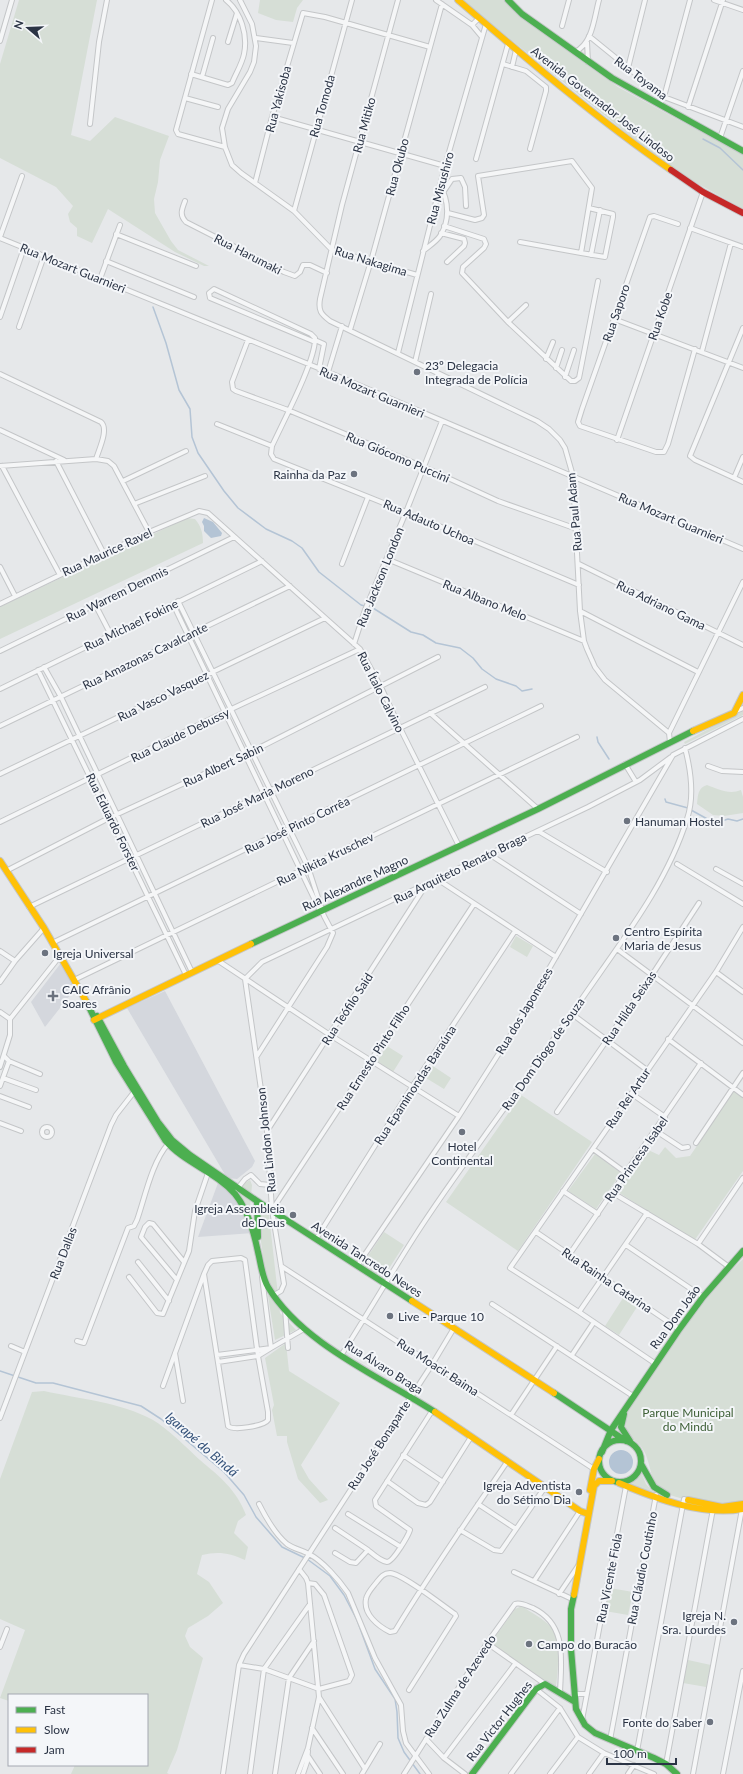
<svg xmlns="http://www.w3.org/2000/svg" width="743" height="1774" font-family="Lato,sans-serif">
<style>
.built{fill:#d4d7dd}
.green{fill:#d6ded6}
.water{fill:#b4c4d5}
.lines{fill:none;stroke-linecap:round;stroke-linejoin:round}
.stream{stroke:#b4c4d5;stroke-width:1.5}
.street-casing{stroke:#c4c6c8;stroke-width:6}
.fast-casing{stroke:#c4c6c8;stroke-width:8}
.slow-casing{stroke:#c4c6c8;stroke-width:8}
.jam-casing{stroke:#c4c6c8;stroke-width:8}
.street{stroke:#f5f6f7;stroke-width:4}
.fast{stroke:#4caf50;stroke-width:6}
.slow{stroke:#ffc107;stroke-width:6}
.jam{stroke:#c62828;stroke-width:6}
.poi-dot{fill:#6c737f;stroke:#f4f6f9;stroke-width:1.5}
.labels{text-anchor:middle;dominant-baseline:central;stroke-width:4;stroke-linejoin:round;paint-order:stroke}
.street-label{font-size:12px;fill:#2b3445;stroke:#f4f6f9}
.poi-label{font-size:12px;fill:#2b3445;stroke:#f4f6f9;text-anchor:start}
.park-label{font-size:12px;fill:#3f6138;stroke:#f4f6f9}
.water-label{font-size:13px;font-style:italic;fill:#34527a;stroke:#f4f6f9}
</style>
<rect width="100%" height="100%" fill="#e6e8ea"/>
<path class="built" d="M61,963L75,989L45,1027L31,1002Z
M165,991L255,1161L252,1167L237,1179L227,1178L127,1008Z
M218,1183L232,1194L239,1204L253,1233L198,1237Z"/>
<path class="green" d="M19,0H97L71,135L90,141L115,117L169,136L160,160L158,182L154,199L155,213L171,241L178,250L209,266H204L175,252L108,209L92,243L77,236V228L70,222L68,214L73,206L56,187L0,158V64Z
M260,0H303L297,8L293,22L276,20L258,13Z
M462,0H505L580,60L618,87L743,155V209L695,182L645,148Z
M187,518L195,519C201,526 203,533 203,543L0,639V607Z
M743,711V715L685,744L684,742Z
M707,785C718,789 729,795 741,790L743,797V813L724,816L713,815L697,804C698,794 698,788 707,785Z
M516,936L533,946L527,957L510,947Z
M387,1046L403,1056L393,1072L377,1061Z
M433,1066L451,1078L444,1089L426,1078Z
M734,1091L743,1098V1171L694,1241L618,1192L646,1149L659,1155L665,1147L676,1158L690,1156Z
M521,1095L592,1142L518,1251L446,1202Z
M595,1154L621,1173L596,1209L568,1191Z
M250,1180L252,1185L250,1206L269,1215L280,1313L296,1330L275,1340L268,1296L271,1292L265,1270L257,1213L247,1211L239,1197L243,1184Z
M384,1232L404,1245L381,1281L360,1268Z
M743,1259V1501C724,1510 673,1499 656,1489C652,1478 650,1466 646,1455C635,1431 620,1445 628,1410L704,1297Z
M623,1298L637,1307L619,1335L605,1326Z
M286,1343L289,1371L340,1403L301,1465L309,1479L328,1500L320,1503L298,1479L287,1442V1436H277L272,1410L274,1405L265,1358Z
M44,1391C80,1399 120,1402 153,1420C167,1428 187,1448 200,1460C220,1477 236,1489 246,1515L238,1521L234,1533L248,1547L245,1560C230,1553 218,1551 202,1555L197,1574L209,1582L223,1603L208,1616L188,1628L185,1636L190,1647L203,1658L177,1750L167,1773L169,1774H71L75,1765H147V1695H9V1701L0,1698L25,1630L0,1619V1479L32,1392Z
M640,1470L646,1484L654,1493L624,1484L633,1481Z
M610,1588L633,1592L628,1615L605,1611Z
M522,1606C531,1613 543,1618 551,1627C561,1639 558,1672 556,1686L553,1688L491,1644V1642L515,1609Z
M688,1660L711,1665L706,1687L683,1683Z"/>
<path class="water" d="M204,518L213,522L222,533L221,536L211,538L204,531V526L202,522Z
M609 1462a12 12 0 1 1 24 0a12 12 0 1 1-24 0Z"/>
<g class="lines">
<path class="stream" d="M703,139L720,148L743,170
M153,307L166,343L179,390L190,409L192,437L198,453L224,491L238,508L266,529L292,541L302,548L319,572L361,605L373,608L411,632L423,635L436,643L460,648L473,658L482,669L496,679L516,686L522,691L532,689
M597,737L598,742L609,759
M665,799L666,802L688,808
M691,810L711,821L719,822L728,819L737,821L743,819
M0,1371L36,1383H53L141,1406L161,1419L224,1472L244,1495L256,1517L282,1547L307,1559L330,1576L344,1595L357,1620L375,1669L395,1699L397,1712L398,1738L404,1752L420,1774"/>
<defs>
<path id="street" d="M212,0L176,130L178,134L225,147
M240,0L252,24L256,46L254,62L250,72L228,109L222,128L225,147L232,165L241,173L294,211L332,250L417,275
M398,0L342,205L320,299C318,311 321,314 330,321L537,421L549,429L560,440L565,448L573,476L580,611L584,641L587,649L595,667L605,680L669,733L670,742
M436,0L472,25L479,18
M714,0L743,10
M472,25L482,37
M562,26L569,0
M589,36L664,97L743,127
M256,38L293,43
M0,41L12,0
M228,42L237,13
M587,42L588,62
M575,52C593,43 594,18 599,0
M503,64L526,71L546,87V91L530,149
M512,67L516,50
M628,68L645,0
M191,74L228,85L232,83C236,73 242,64 244,54C248,35 241,12 226,0
M202,77L213,38
M664,97L690,0
M185,98L218,107
M688,107L723,0
M272,117L445,166
M90,124L99,42L107,0
M720,138L743,71
M476,159L508,44
M255,183L272,117L303,13L325,17L430,47
M444,191L452,179L461,178L465,187L466,206
M185,201C182,209 179,215 186,222L284,272L295,276L300,272L303,265H310L327,273
M294,211L352,0
M448,213L475,220L482,218L484,215L478,176L572,161L592,188L581,253L520,242
M678,224L654,216L650,217L582,409L578,422L580,426L656,452H664L668,444L695,349
M444,226L484,239L486,244L484,248L463,267L462,273L508,322L571,381H575L579,378L580,373L598,281
M690,228L743,247
M441,233L464,239L465,243L464,246L447,262
M116,234L196,266
M0,237L22,176
M0,238L328,372L743,549
M423,251C429,246 436,242 440,236C450,221 449,201 440,185
M581,253L605,257L613,217V214L589,208
M591,255L600,210
M106,261L194,297
M100,279L120,225
M0,317L24,248
M614,319L743,368
M508,322L526,305
M19,327L44,256
M743,328L690,456L695,460L743,482
M350,330L371,261L442,4
M248,340L232,382L233,389L236,391L288,410L424,467L498,501L577,529
M315,340L324,344L319,369
M315,342L210,298L209,293L214,289L311,334L315,338C316,360 283,422 272,446L271,454L274,459L406,512L579,585
M702,351L731,243
M398,353L445,166L486,24
M546,359L553,342
M415,362L431,294
M556,368L562,350
M328,372L342,326
M0,374L101,422C109,429 99,449 96,459
M565,377L574,350
M217,424L272,446
M0,430L64,460
M617,440L703,192
M56,461L104,554
M0,466L96,459L108,461L114,466L149,532
M2,466L60,575
M734,478L743,457
M123,481L186,451
M134,504L205,476
M387,559L584,641
M342,564L368,497
M579,564L743,645
M0,567L15,596
M178,601L308,867L324,916L333,933L327,947L257,1056
M0,604L149,532L199,511L208,513L360,649L381,687L400,728L459,846
M95,604L111,635
M173,604L321,913
M580,611L698,672
M354,644L365,610L406,512L442,421
M0,651L234,537
M44,667L61,697L192,972
M38,670L186,975
M0,689L262,561
M736,711L743,708
M430,713L538,809
M0,726L290,586
M669,733L743,582
M625,764L636,782
M708,766L722,771L743,772
M0,774L325,618
M0,822L225,712L360,649
M538,831L607,872
M489,854L581,914
M677,864L743,904
M716,869L743,884
M6,871L109,818L245,755L438,657
M437,879L556,957
M29,907L485,687
M52,943L541,706
M617,949L743,1043
M0,951L15,961
M217,960L330,1035L459,1116
M716,972L743,992
M245,979L262,962L588,807L640,780L671,757
M245,979L267,1131L272,1210L284,1284L281,1291L274,1295
M74,980L577,737
M0,982L15,961L44,928
M0,1012L10,1019
M572,1014L647,1070
M668,1039L743,1095
M4,1056L9,1061L40,1074
M0,1067L10,1035V1019L60,956
M3,1078L36,1090
M0,1086L9,1061
M632,1094L665,1117
M0,1096L29,1107
M557,1112L652,975L699,903
M0,1123L21,1131
M42 1132a5 5 0 1 1 10 0a5 5 0 1 1-10 0Z
M267,1131L426,885
M656,1131L682,1148L688,1147
M696,1143L743,1073
M593,1149L626,1173
M237,1189L245,1179L251,1175L260,1184L270,1185
M563,1191L598,1214
M613,1193L698,1244L729,1267
M272,1210L474,904
M536,1232L679,1329
M316,1239L412,1087L515,931
M698,1244L743,1178
M626,1245L703,1297
M569,1255L701,1063
M138,1262L169,1301
M281,1266L594,1469
M357,1266L459,1116L510,1036L673,755L743,719
M129,1277L157,1313L163,1314L189,1251L195,1211L208,1173
M262,1277L271,1348L304,1329
M177,1280L141,1237L145,1227L149,1223L153,1224L184,1262
M492,1304L633,1396
M285,1309L288,1348
M579,1312L647,1213
M77,1341L84,1343L128,1228L134,1226L137,1220C145,1197 152,1162 168,1144
M11,1346L25,1352
M175,1353L183,1401
M342,1354C367,1315 390,1275 415,1236C445,1189 479,1144 511,1099C542,1056 572,1013 602,970C635,923 670,874 687,819C695,796 691,771 685,748
M217,1355L271,1348L258,1356L218,1362
M572,1355L594,1322
M656,1364L579,1312L510,1268L716,972L743,927
M163,1386L204,1274L208,1265L212,1261L241,1258L245,1260L258,1356L268,1412V1420C264,1426 233,1431 228,1426L204,1274
M511,1415L557,1346
M0,1418L111,1125L116,1115L134,1092
M403,1455L443,1482
M387,1481L418,1503L426,1505L430,1502L471,1437
M259,1504C266,1518 275,1534 287,1544C294,1549 302,1550 309,1554C323,1561 339,1580 348,1593L375,1658L401,1705L403,1731L406,1743L429,1774
M478,1504L516,1529
M348,1514L401,1547
M335,1528L368,1550
M460,1530L494,1550L501,1551L545,1487
M335,1553L350,1562L356,1563L368,1550C373,1554 380,1561 387,1562C393,1562 408,1536 410,1530L376,1506L375,1500L432,1411
M514,1572L572,1599
M534,1581L580,1511
M559,1594L578,1566
M487,1643L545,1684
M0,1647L7,1629
M239,1665L264,1669L319,1689L349,1681L352,1675L324,1595L315,1584L308,1583
M536,1689L560,1708L578,1737L604,1753L654,1774
M409,1690L456,1616L455,1614C442,1605 403,1574 390,1573C383,1573 380,1578 376,1583C372,1588 367,1593 366,1599C363,1614 378,1626 390,1632L395,1631C430,1573 469,1518 507,1462
M574,1694H587
M319,1697L365,1769L362,1774
M582,1720L626,1486
M312,1728L343,1774
M426,1739L444,1758L465,1774
M610,1740L656,1495
M637,1751L684,1499
M308,1756L320,1774
M444,1758L515,1664
M666,1764L713,1509
M365,1769L380,1744
M223,1774L239,1665L244,1654L433,1363L454,1328
M250,1774L264,1669L310,1604
M275,1774L289,1678L314,1641
M298,1774L308,1748L319,1697L308,1583L306,1578L299,1569
M303,1774L307,1762L308,1751
M404,1774L487,1643L515,1604C521,1602 527,1606 533,1608C568,1625 561,1661 560,1693
M511,1774L560,1708
M550,1774L578,1737
M589,1774L604,1753
M628,1774L634,1765
M693,1774L742,1509
M723,1774L743,1671"/>
<path id="fast" d="M508,0L522,14L612,78L743,151
M251,944L538,809L693,731
M86,1001L116,1062L165,1140C184,1163 215,1171 235,1194C248,1210 254,1232 258,1252C261,1264 262,1277 268,1287C302,1344 381,1377 435,1412
M97,1016L124,1066L158,1122L172,1140L190,1155L257,1201L412,1301
M257,1201L258,1237
M554,1393L626,1441
M624,1414L621,1427L630,1441
M599 1461a21 21 0 1 1 42 0a21 21 0 1 1-42 0Z
M602,1452L611,1430L678,1331L703,1297L743,1251
M641,1464L654,1487L667,1495
M574,1595L571,1609V1649L576,1709L585,1725L595,1733L654,1758L666,1764L677,1774
M472,1774L536,1689L545,1684L575,1702"/>
<path id="slow" d="M458,0C527,59 597,119 671,170
M693,731L734,713L743,695
M0,861L44,928L86,1001
M94,1020L251,944
M412,1301L554,1393
M435,1412L580,1511L588,1514
M619,1483C657,1499 702,1516 743,1509
M590,1490L594,1469L599,1459
M688,1500L722,1507L743,1504
M574,1595L594,1486L599,1481H612"/>
<path id="jam" d="M671,170L703,192L743,213"/>
</defs>
<use href="#street" class="street-casing"/>
<use href="#fast" class="fast-casing"/>
<use href="#slow" class="slow-casing"/>
<use href="#jam" class="jam-casing"/>
<use href="#street" class="street"/>
<use href="#fast" class="fast"/>
<use href="#slow" class="slow"/>
<use href="#jam" class="jam"/>
</g>
<g class="poi-dot">
<circle cx="417" cy="372" r="4"/>
<circle cx="354" cy="474" r="4"/>
<circle cx="627" cy="821" r="4"/>
<circle cx="616" cy="938" r="4"/>
<circle cx="45" cy="953" r="4"/>
<path d="M51 990h4v4h4v4h-4v4h-4v-4h-4v-4h4z"/>
<circle cx="462" cy="1132" r="4"/>
<circle cx="293" cy="1215" r="4"/>
<circle cx="390" cy="1316" r="4"/>
<circle cx="579" cy="1492" r="4"/>
<circle cx="734" cy="1622" r="4"/>
<circle cx="529" cy="1644" r="4"/>
<circle cx="710" cy="1722" r="4"/>
</g>
<g class="labels">
<g class="street-label">
<text transform="translate(641 78) rotate(37)">Rua Toyama</text>
<text transform="translate(278 99) rotate(-75)">Rua Yakisoba</text>
<text transform="translate(603 104) rotate(38)">Avenida Governador José Lindoso</text>
<text transform="translate(322 106) rotate(-74)">Rua Tomoda</text>
<text transform="translate(364 125) rotate(-75)">Rua Mitiko</text>
<text transform="translate(397 167) rotate(-75)">Rua Okubo</text>
<text transform="translate(440 188) rotate(-75)">Rua Misushiro</text>
<text transform="translate(248 254) rotate(27)">Rua Harumaki</text>
<text transform="translate(371 261) rotate(17)">Rua Nakagima</text>
<text transform="translate(73 268) rotate(22)">Rua Mozart Guarnieri</text>
<text transform="translate(616 313) rotate(-71)">Rua Saporo</text>
<text transform="translate(660 316) rotate(-71)">Rua Kobe</text>
<text transform="translate(372 392) rotate(23)">Rua Mozart Guarnieri</text>
<text transform="translate(398 457) rotate(23)">Rua Giócomo Puccini</text>
<text transform="translate(574 512) rotate(-95)">Rua Paul Adam</text>
<text transform="translate(671 518) rotate(23)">Rua Mozart Guarnieri</text>
<text transform="translate(429 522) rotate(23)">Rua Adauto Uchoa</text>
<text transform="translate(107 552) rotate(-25)">Rua Maurice Ravel</text>
<text transform="translate(380 577) rotate(-68)">Rua Jackson London</text>
<text transform="translate(117 594) rotate(-26)">Rua Warrem Demmis</text>
<text transform="translate(485 600) rotate(22)">Rua Albano Melo</text>
<text transform="translate(661 605) rotate(26)">Rua Adriano Gama</text>
<text transform="translate(131 625) rotate(-26)">Rua Michael Fokine</text>
<text transform="translate(145 656) rotate(-26)">Rua Amazonas Cavalcante</text>
<text transform="translate(381 692) rotate(63)">Rua Ítalo Calvino</text>
<text transform="translate(163 696) rotate(-26)">Rua Vasco Vasquez</text>
<text transform="translate(180 735) rotate(-26)">Rua Claude Debussy</text>
<text transform="translate(223 765) rotate(-25)">Rua Albert Sabin</text>
<text transform="translate(257 797) rotate(-26)">Rua José Maria Moreno</text>
<text transform="translate(113 822) rotate(64)">Rua Eduardo Forster</text>
<text transform="translate(297 825) rotate(-26)">Rua José Pinto Corrêa</text>
<text transform="translate(325 859) rotate(-26)">Rua Nikita Kruschev</text>
<text transform="translate(460 868) rotate(-26)">Rua Arquiteto Renato Braga</text>
<text transform="translate(355 883) rotate(-25)">Rua Alexandre Magno</text>
<text transform="translate(629 1008) rotate(-56)">Rua Hilda Seixas</text>
<text transform="translate(347 1009) rotate(-57)">Rua Teófilo Said</text>
<text transform="translate(524 1011) rotate(-59)">Rua dos Japoneses</text>
<text transform="translate(543 1054) rotate(-55)">Rua Dom Diogo de Souza</text>
<text transform="translate(373 1057) rotate(-57)">Rua Ernesto Pinto Filho</text>
<text transform="translate(415 1085) rotate(-57)">Rua Epaminondas Baraúna</text>
<text transform="translate(628 1098) rotate(-56)">Rua Rei Artur</text>
<text transform="translate(266 1140) rotate(-96)">Rua Lindon Johnson</text>
<text transform="translate(636 1159) rotate(-55)">Rua Princesa Isabel</text>
<text transform="translate(63 1253) rotate(-69)">Rua Dallas</text>
<text transform="translate(367 1259) rotate(33)">Avenida Tancredo Neves</text>
<text transform="translate(607 1280) rotate(34)">Rua Rainha Catarina</text>
<text transform="translate(675 1317) rotate(-54)">Rua Dom João</text>
<text transform="translate(384 1367) rotate(32)">Rua Álvaro Braga</text>
<text transform="translate(438 1367) rotate(33)">Rua Moacir Baima</text>
<text transform="translate(379 1445) rotate(-57)">Rua José Bonaparte</text>
<text transform="translate(642 1568) rotate(-79)">Rua Cláudio Coutinho</text>
<text transform="translate(609 1578) rotate(-79)">Rua Vicente Fiola</text>
<text transform="translate(460 1686) rotate(-57)">Rua Zulma de Azevedo</text>
<text transform="translate(499 1721) rotate(-52)">Rua Victor Hughes</text>
</g>
<g class="poi-label">
<text x="425" y="365">23º Delegacia<tspan x="425" dy="14">Integrada de Polícia</tspan></text>
<text x="346" y="474" text-anchor="end">Rainha da Paz</text>
<text x="635" y="821">Hanuman Hostel</text>
<text x="624" y="931">Centro Espírita<tspan x="624" dy="14">Maria de Jesus</tspan></text>
<text x="53" y="953">Igreja Universal</text>
<text x="62" y="989">CAIC Afrânio<tspan x="62" dy="14">Soares</tspan></text>
<text x="462" y="1146" text-anchor="middle">Hotel<tspan x="462" dy="14">Continental</tspan></text>
<text x="285" y="1208" text-anchor="end">Igreja Assembleia<tspan x="285" dy="14">de Deus</tspan></text>
<text x="398" y="1316">Live - Parque 10</text>
<text x="571" y="1485" text-anchor="end">Igreja Adventista<tspan x="571" dy="14">do Sétimo Dia</tspan></text>
<text x="726" y="1615" text-anchor="end">Igreja N.<tspan x="726" dy="14">Sra. Lourdes</tspan></text>
<text x="537" y="1644">Campo do Buracão</text>
<text x="702" y="1722" text-anchor="end">Fonte do Saber</text>
</g>
<g class="park-label">
<text x="688" y="1412">Parque Municipal<tspan x="688" dy="14">do Mindú</tspan></text>
</g>
<g class="water-label">
<text transform="translate(202 1444) rotate(41)">Igarapé do Bindá</text>
</g>
</g>
<rect x="8" y="1694" width="140" height="72" fill="#f4f6f9" stroke="#a4a8b1"/>
<rect x="16" y="1707" width="20" height="6" fill="#4caf50" stroke="#a4a8b1"/>
<text x="44" y="1714" font-size="12" fill="#2b3445">Fast</text>
<rect x="16" y="1727" width="20" height="6" fill="#ffc107" stroke="#a4a8b1"/>
<text x="44" y="1734" font-size="12" fill="#2b3445">Slow</text>
<rect x="16" y="1747" width="20" height="6" fill="#c62828" stroke="#a4a8b1"/>
<text x="44" y="1754" font-size="12" fill="#2b3445">Jam</text>
<g transform="translate(28 28) rotate(289)" stroke="#f4f6f9" stroke-width="3" paint-order="stroke">
<path d="M0-3L7 15L0 10L-7 15Z" fill="#2b3445"/>
<text y="-6" font-size="11" font-weight="bold" text-anchor="middle" fill="#2b3445">N</text>
</g>
<path d="M607 1758v6h69v-6" fill="none" stroke="#2b3445" stroke-width="2"/>
<text x="613" y="1758" font-size="12" fill="#2b3445" stroke="#f4f6f9" stroke-width="3" paint-order="stroke">100 m</text>
</svg>
